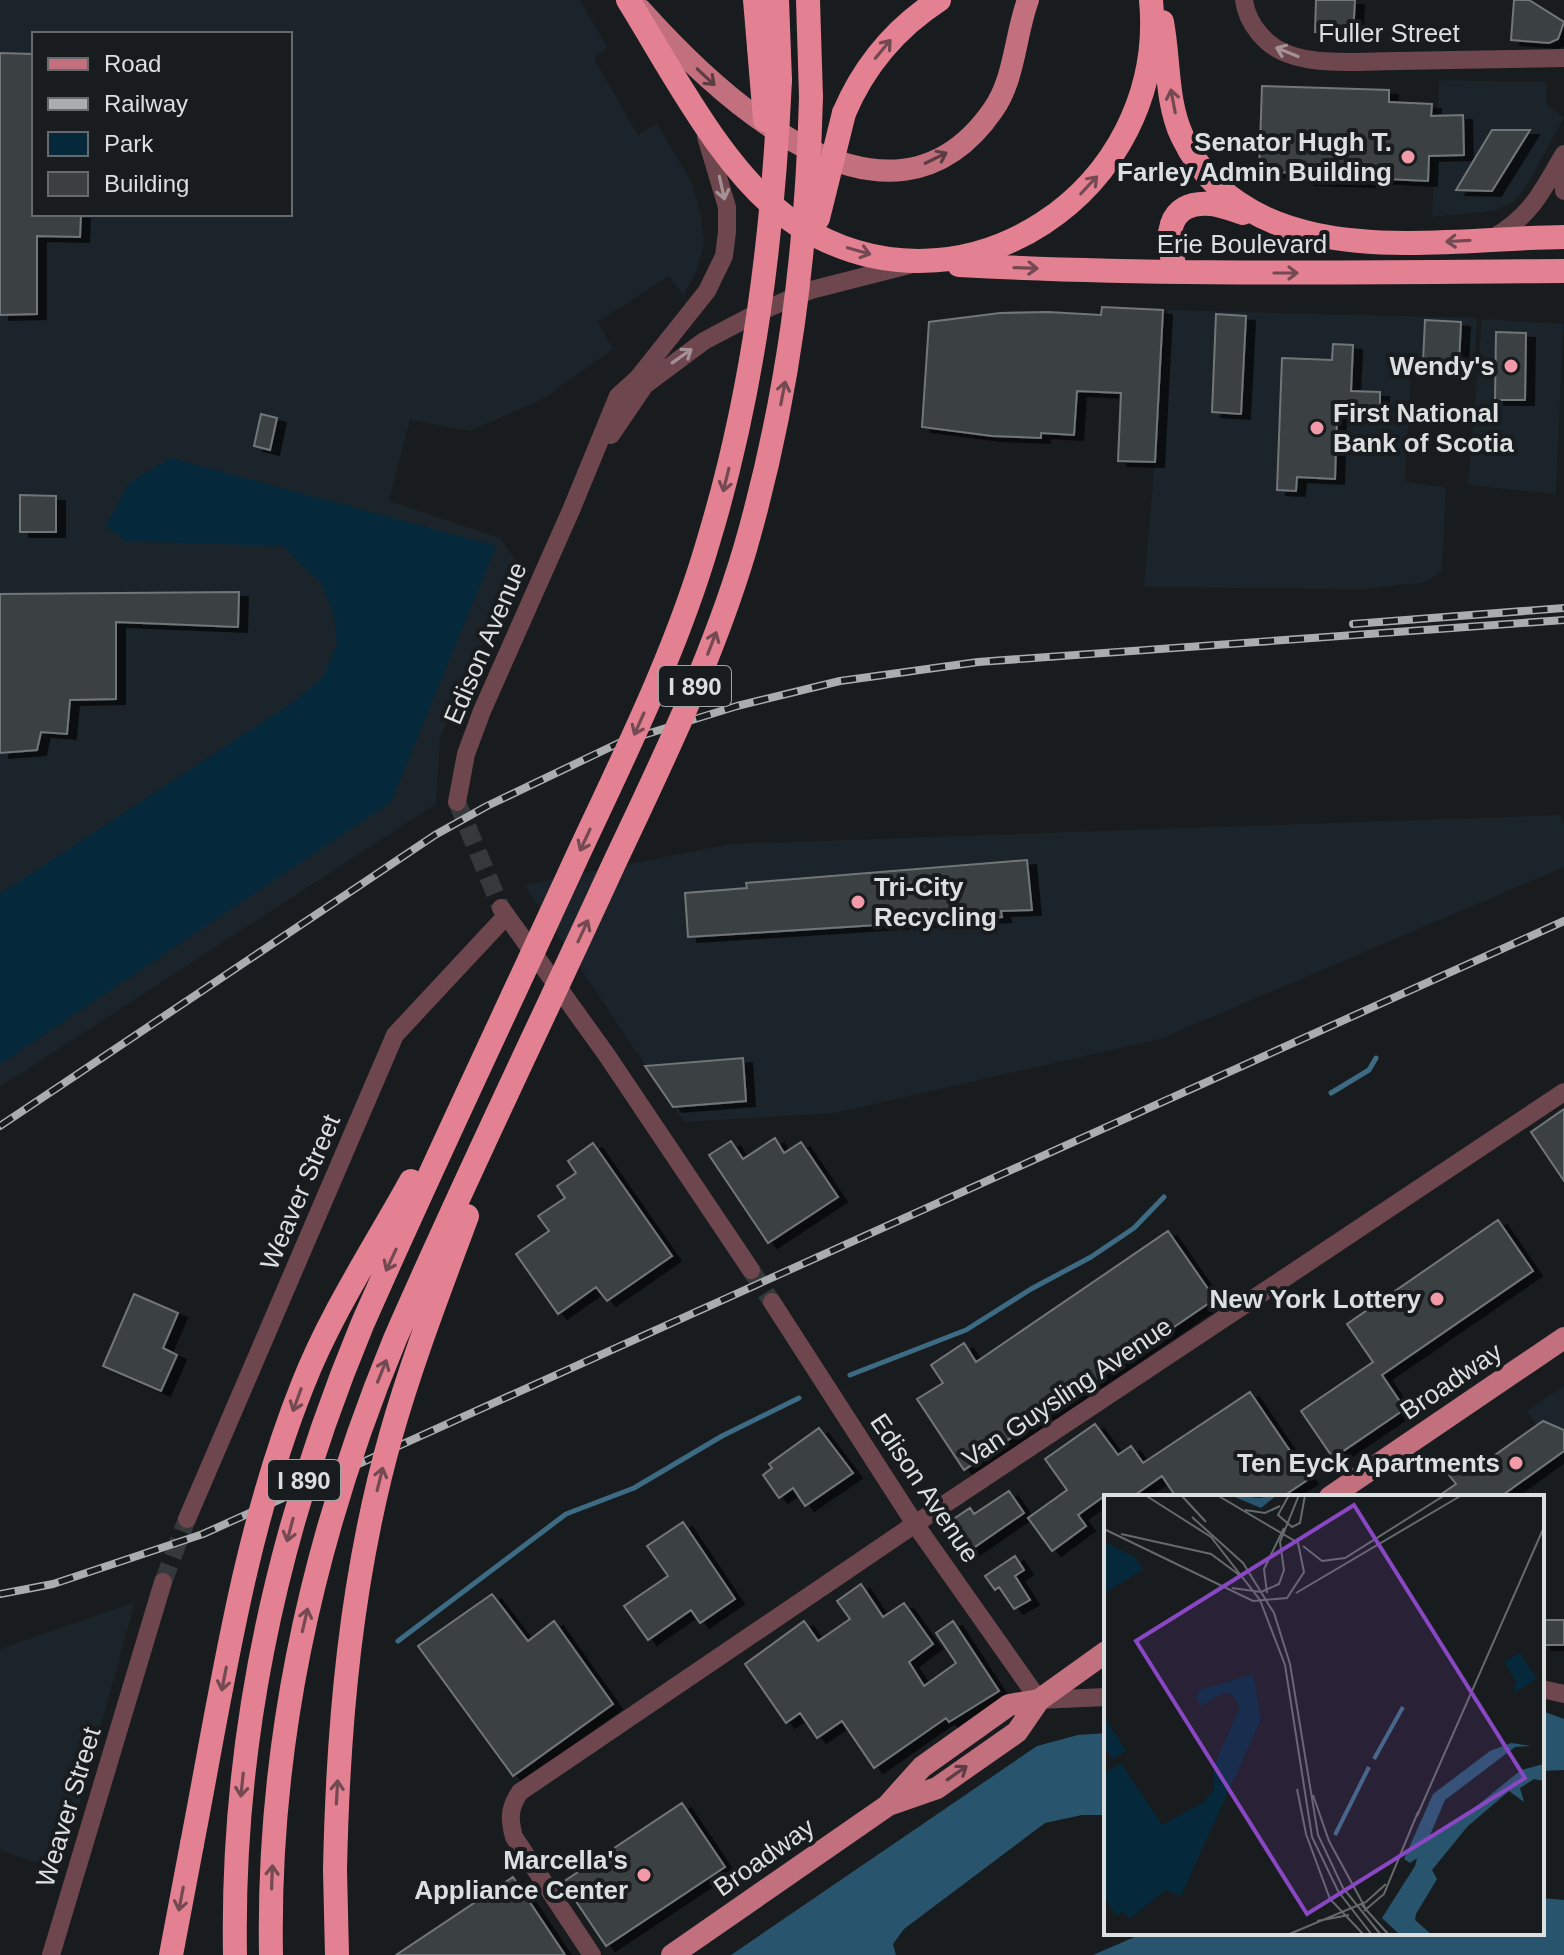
<svg xmlns="http://www.w3.org/2000/svg" width="1564" height="1955" font-family="Arial,sans-serif">
<style>
.built{fill:#1a242a;fill-rule:evenodd}
.green{fill:#05293a}
.forest{fill:#28546d}
.lines{fill:none;stroke-linecap:round;stroke-linejoin:round}
.stream{stroke:#3e6b84;stroke-width:5}
.building{fill:#3b3f42;stroke:#717679;stroke-width:2;filter:url(#shadow)}
.minor-tunnel{stroke:#35393b;stroke-width:18;stroke-dasharray:18 9;stroke-linecap:butt}
.minor{stroke:#6e464d;stroke-width:18}
.major{stroke:#c26f7e;stroke-width:22}
.highway{stroke:#e38091;stroke-width:24}
.rail-casing{stroke:#aaadae;stroke-width:8}
.rail{stroke:#181c1e;stroke-width:5;stroke-dasharray:15;stroke-linecap:butt}
.highway-bridge{stroke:#e38091;stroke-width:24}
.oneway{stroke:#734952}
.oneway2{stroke:#a59296}
.oneway3{stroke:#5c3d44}
.poi-dot{fill:#f39aa9;stroke:#181c1e;stroke-width:3}
.labels{text-anchor:middle;dominant-baseline:central;stroke-width:8;stroke-linejoin:round;paint-order:stroke}
.shield{fill:#181c1e;stroke:#a1a4a6;stroke-width:2}
.shield-label{font-size:24px;font-weight:bold;fill:#dcdfe0}
.street-label{font-size:26px;fill:#dcdfe0;stroke:#181c1e}
.poi-label{font-size:26px;font-weight:bold;fill:#dcdfe0;stroke:#181c1e;text-anchor:end}
.inset-river{fill:none;stroke:#3e6b84;stroke-width:4}
.inset-road{fill:none;stroke:#666a6c;stroke-width:2}
.view{fill:#8a47c4;fill-opacity:0.15;stroke:#8a47c4;stroke-width:4}
.inset-edge{fill:none;stroke:#dcdfe0;stroke-width:4}
</style>
<defs>
<filter id="shadow"><feDropShadow dx="9" dy="5" stdDeviation="0" flood-color="#0009"/></filter>
</defs>
<rect width="100%" height="100%" fill="#181c1e"/>
<path class="built" d="M0,0H580L607,47L594,59L638,135L657,123L692,183L701,215L704,244L697,270L683,296L669,276L598,322L613,349L544,398L470,431L410,420L389,501L500,538L519,565L440,737L436,804L0,1087ZM34,34H290V214H34Z
M1439,80L1546,82L1547,105L1564,117L1528,184L1513,203L1492,211L1432,217Z
M1168,310L1477,318L1474,376L1411,372L1405,481L1446,488L1442,570L1426,582L1365,589L1144,587Z
M1482,319L1563,324L1556,494L1468,485Z
M1561,815L1564,822V867L1160,1039L835,1113L684,1122L524,885L730,844Z
M1564,1386V1467L1527,1411Z
M135,1602L61,1871L0,1850V1649Z"/>
<path class="green" d="M171,458L496,546L391,802L0,1064V894L292,703L323,677L337,644L334,614L321,583L283,546L125,541L106,526L129,483Z"/>
<path class="forest" d="M1542,1711L1564,1719V1770L1542,1771Z
M1106,1733V1815H1082L1045,1823L904,1929L893,1944L896,1955H731L1037,1746L1078,1735Z
M1542,1898L1564,1900V1955H1093L1137,1936L1162,1933H1542Z"/>
<g class="lines">
<path class="stream" d="M1331,1093L1369,1070L1376,1058
M850,1375L966,1330L1031,1289L1091,1257L1134,1228L1164,1197
M398,1641L566,1514L634,1488L722,1436L799,1398"/>
</g>
<path class="building" d="M1316,0H1355L1353,34L1315,32Z
M1514,0H1529L1564,22L1558,39L1549,43L1511,40Z
M0,53L34,54V214H81L80,237L37,236V314L0,315Z
M1262,86L1389,90V102L1432,104L1431,116L1463,115L1464,155L1429,156L1428,181L1366,178V182L1306,180L1308,173L1259,172Z
M1492,130H1530L1492,191L1456,190Z
M1102,307L1163,310L1155,462L1118,461L1121,393L1077,391L1074,435L1041,433V438L992,436L922,427L929,322L1000,313L1048,312L1101,315Z
M1216,314L1246,316L1241,414L1212,412Z
M1425,320L1461,322L1459,364L1423,362Z
M1496,332L1526,333L1525,400H1495Z
M1333,344L1353,345L1351,391L1380,392V418L1337,417L1335,479L1297,477L1296,491L1277,490L1282,358L1332,360Z
M261,414L277,418L270,450L254,446Z
M20,495L56,496V532H20Z
M239,592L238,627L116,622V699L70,700L67,734L41,732L37,750L0,753V594Z
M1027,860L1032,910L1001,911L1002,917L688,937L685,893L747,888L746,883Z
M743,1058L746,1101L673,1107L645,1066Z
M1564,1109V1181L1531,1132Z
M775,1138L784,1153L801,1142L838,1197L768,1243L709,1155L731,1141L743,1159Z
M593,1143L672,1256L607,1301L596,1287L558,1314L516,1254L549,1231L538,1216L565,1198L557,1186L576,1173L568,1161Z
M1498,1220L1533,1271L1382,1375L1405,1409L1333,1458L1301,1411L1373,1362L1347,1324Z
M1168,1231L1215,1299L964,1470L917,1399L943,1383L931,1365L964,1343L976,1362Z
M134,1294L178,1313L163,1348L177,1355L161,1391L103,1366Z
M1250,1392L1309,1479L1282,1497H1176L1162,1476L1132,1497H1103L1078,1515L1086,1526L1052,1551L1028,1518L1067,1490L1045,1459L1095,1424L1118,1455L1131,1446L1143,1463Z
M1543,1421L1564,1430V1451L1500,1497H1437L1456,1484L1449,1475L1473,1459L1478,1467Z
M819,1428L853,1473L805,1506L793,1488L779,1498L763,1475L772,1468L769,1464Z
M1009,1491L1024,1513L969,1551L949,1522L970,1508L974,1514Z
M683,1522L735,1599L700,1623L691,1610L648,1640L624,1606L668,1576L647,1546Z
M1015,1556L1024,1570L1015,1576L1030,1600L1014,1609L999,1587L995,1590L985,1576Z
M861,1584L883,1617L904,1603L933,1644L909,1662L924,1686L956,1663L936,1633L953,1621L999,1691L949,1722L946,1718L874,1768L842,1721L817,1738L800,1713L786,1723L745,1664L804,1621L818,1641L850,1619L837,1601Z
M492,1594L528,1641L554,1621L613,1704L513,1776L418,1646Z
M1542,1620H1564V1645H1542Z
M682,1803L725,1867L606,1946L563,1882Z
M513,1877L565,1955H396Z"/>
<g class="lines">
<path class="minor-tunnel" d="M457,802L501,908
M751,1270L772,1302
M163,1582L187,1519"/>
<path class="minor" d="M1244,0C1247,24 1266,46 1288,54C1318,66 1366,61 1398,61C1453,60 1509,59 1564,58
M1563,158L1564,191
M1493,238C1533,214 1541,192 1564,154
M611,435L645,385L704,341L759,312L811,290L917,263
M457,802L466,754L482,711L572,508L618,396L637,379L707,291L724,256L727,232V207L706,137
M501,908L606,1054L751,1270
M772,1302L915,1524L1039,1700L1106,1697
M187,1519L395,1035L506,916
M1542,1689L1564,1694
M51,1955L163,1582
M592,1955L514,1837C509,1819 509,1808 520,1792L915,1524L1564,1092"/>
<path class="major" d="M641,10C720,98 890,259 993,110C1015,79 1015,35 1028,0
M1330,1497L1564,1338
M891,1804L937,1788L1017,1732L1039,1700L1106,1652
M672,1955L887,1806L922,1767L1009,1705L1039,1700"/>
<path class="highway" d="M628,0C673,72 727,180 798,225C963,330 1169,190 1151,0
M755,0L759,47
M777,0L780,80
M808,0L811,97
M1162,22C1169,59 1166,102 1182,136C1249,278 1439,238 1564,237
M844,113C864,66 896,28 939,0
M959,265C1160,276 1362,272 1564,271
M1177,272C1164,240 1165,200 1211,204C1222,205 1233,210 1243,213
M335,1870L337,1955
M171,1955L192,1844"/>
<defs>
<path id="rail" d="M1353,624L1564,608
M0,1126L435,835L487,806L621,742L737,706L840,681L978,662L1564,620
M0,1594L53,1584L203,1534L1564,921"/>
</defs>
<use href="#rail" class="rail-casing"/>
<use href="#rail" class="rail"/>
<path class="highway-bridge" d="M759,47L765,120
M818,218L844,113
M192,1844C222,1689 244,1531 303,1384C331,1313 374,1248 411,1181
M335,1870C338,1723 351,1577 391,1435C412,1361 440,1289 467,1216
M235,1955C231,1737 279,1525 362,1325C431,1168 505,1014 576,859C625,754 677,650 709,539C754,390 773,236 780,80
M271,1955C267,1742 314,1535 395,1339C464,1181 540,1025 612,868C661,764 712,660 745,549C788,400 807,253 811,97"/>
</g>
<defs><path id="oneway-shaft" d="M-6 0H5M1.5-3L5.5 0L1.5 3" fill="none" stroke-width="1.6" stroke-linecap="round" stroke-linejoin="round" transform="scale(2)"/></defs>
<g class="oneway">
<use href="#oneway-shaft" transform="translate(883 49) rotate(-50)"/>
<use href="#oneway-shaft" transform="translate(1173 101) rotate(-101)"/>
<use href="#oneway-shaft" transform="translate(1089 185) rotate(-47)"/>
<use href="#oneway-shaft" transform="translate(1458 241) rotate(177)"/>
<use href="#oneway-shaft" transform="translate(859 251) rotate(16)"/>
<use href="#oneway-shaft" transform="translate(1026 268) rotate(2)"/>
<use href="#oneway-shaft" transform="translate(1286 273)"/>
<use href="#oneway-shaft" transform="translate(783 393) rotate(-79)"/>
<use href="#oneway-shaft" transform="translate(726 480) rotate(104)"/>
<use href="#oneway-shaft" transform="translate(712 643) rotate(-69)"/>
<use href="#oneway-shaft" transform="translate(639 724) rotate(114)"/>
<use href="#oneway-shaft" transform="translate(585 840) rotate(115)"/>
<use href="#oneway-shaft" transform="translate(583 931) rotate(-65)"/>
<use href="#oneway-shaft" transform="translate(391 1260) rotate(115)"/>
<use href="#oneway-shaft" transform="translate(382 1371) rotate(-68)"/>
<use href="#oneway-shaft" transform="translate(297 1400) rotate(110)"/>
<use href="#oneway-shaft" transform="translate(380 1479) rotate(-76)"/>
<use href="#oneway-shaft" transform="translate(290 1530) rotate(105)"/>
<use href="#oneway-shaft" transform="translate(305 1620) rotate(-77)"/>
<use href="#oneway-shaft" transform="translate(224 1679) rotate(101)"/>
<use href="#oneway-shaft" transform="translate(242 1785) rotate(96)"/>
<use href="#oneway-shaft" transform="translate(337 1792) rotate(-87)"/>
<use href="#oneway-shaft" transform="translate(272 1877) rotate(-88)"/>
<use href="#oneway-shaft" transform="translate(181 1899) rotate(101)"/>
</g>
<g class="oneway2">
<use href="#oneway-shaft" transform="translate(1287 52) rotate(-158)"/>
<use href="#oneway-shaft" transform="translate(722 188) rotate(77)"/>
<use href="#oneway-shaft" transform="translate(682 356) rotate(-35)"/>
</g>
<g class="oneway3">
<use href="#oneway-shaft" transform="translate(706 77) rotate(43)"/>
<use href="#oneway-shaft" transform="translate(936 158) rotate(-26)"/>
<use href="#oneway-shaft" transform="translate(957 1773) rotate(-35)"/>
</g>
<g class="poi-dot">
<circle cx="1408" cy="157" r="8"/>
<circle cx="1511" cy="366" r="8"/>
<circle cx="1317" cy="428" r="8"/>
<circle cx="858" cy="902" r="8"/>
<circle cx="1437" cy="1299" r="8"/>
<circle cx="1516" cy="1463" r="8"/>
<circle cx="644" cy="1875" r="8"/>
</g>
<g class="labels">
<g class="shield">
<rect x="659" y="666" width="72" height="40" rx="6"/>
<rect x="268" y="1460" width="72" height="40" rx="6"/>
</g>
<g class="shield-label">
<text x="695" y="686">I 890</text>
<text x="304" y="1480">I 890</text>
</g>
<g class="street-label">
<text x="1389" y="33">Fuller Street</text>
<text x="1242" y="244">Erie Boulevard</text>
<text transform="translate(485 643) rotate(-67)">Edison Avenue</text>
<text transform="translate(300 1192) rotate(-67)">Weaver Street</text>
<text transform="translate(1451 1381) rotate(-34)">Broadway</text>
<text transform="translate(1067 1392) rotate(-34)">Van Guysling Avenue</text>
<text transform="translate(925 1488) rotate(56)">Edison Avenue</text>
<text transform="translate(68 1807) rotate(-73)">Weaver Street</text>
<text transform="translate(764 1857) rotate(-35)">Broadway</text>
</g>
<g class="poi-label">
<text x="1392" y="142">Senator Hugh T.<tspan x="1392" dy="30">Farley Admin Building</tspan></text>
<text x="1495" y="366">Wendy's</text>
<text x="1333" y="413" text-anchor="start">First National<tspan x="1333" dy="30">Bank of Scotia</tspan></text>
<text x="874" y="887" text-anchor="start">Tri-City<tspan x="874" dy="30">Recycling</tspan></text>
<text x="1421" y="1299">New York Lottery</text>
<text x="1500" y="1463">Ten Eyck Apartments</text>
<text x="628" y="1860">Marcella's<tspan x="628" dy="30">Appliance Center</tspan></text>
</g>
</g>
<g transform="translate(1104 1495)">
<rect width="440" height="440" fill="#181c1e"/>
<path d="M0,47L31,62L39,75L0,98ZM416,158L433,184L409,198L412,186L400,167ZM149,179L157,224L77,401L62,395L25,424L19,417L12,421L0,402V278L17,268L58,330L100,307L110,295V271L136,212L128,200L119,198L97,211L92,202L96,195ZM2,224L22,256L3,267L8,263L0,253Z" fill="#05293a"/>
<path d="M126,0L155,3L173,0L157,13ZM407,248L427,251L411,252L341,305L326,340L348,331L417,275L440,269V286L430,284L416,293L420,307L405,296L363,332L328,375L333,384L312,419L311,425L328,440H296L278,423L311,371L313,363L306,368L300,364L329,299L386,256Z" fill="#28546d"/>
<path class="inset-river" d="M270,264L299,212M231,340L265,272"/>
<path class="inset-road" d="M41,0L107,42L156,105L181,170L208,342L234,396L268,440M77,0L102,27M185,0L174,20L188,32L196,28L201,0M141,15L161,18L176,11M88,22L139,68L170,118L186,169L214,340L239,393L277,440M0,34L149,106L183,103L200,77L194,48L113,0M17,39L107,59L138,82M199,51L218,66L241,63L341,0M128,93L157,97L175,89L180,75L176,47L195,0M163,98L160,74L180,33M192,98L358,0M193,294L202,339L226,404L260,440M209,300L225,346L263,416M313,321L440,32M257,409L285,440M260,416L280,399L314,317M213,426L245,420M183,440L262,407L282,389"/>
<path class="view" d="M250,10L421,283L203,419L32,146Z"/>
<rect width="440" height="440" class="inset-edge"/>
</g>
<rect x="32" y="32" width="260" height="184" fill="#181c1e" stroke="#666a6c" stroke-width="2"/>
<rect x="48" y="58" width="40" height="12" fill="#c26f7e" stroke="#666a6c" stroke-width="2"/>
<text x="104" y="72" font-size="24" fill="#dcdfe0">Road</text>
<rect x="48" y="98" width="40" height="12" fill="#aaadae" stroke="#666a6c" stroke-width="2"/>
<text x="104" y="112" font-size="24" fill="#dcdfe0">Railway</text>
<rect x="48" y="132" width="40" height="24" fill="#05293a" stroke="#666a6c" stroke-width="2"/>
<text x="104" y="152" font-size="24" fill="#dcdfe0">Park</text>
<rect x="48" y="172" width="40" height="24" fill="#3b3f42" stroke="#666a6c" stroke-width="2"/>
<text x="104" y="192" font-size="24" fill="#dcdfe0">Building</text>
</svg>
